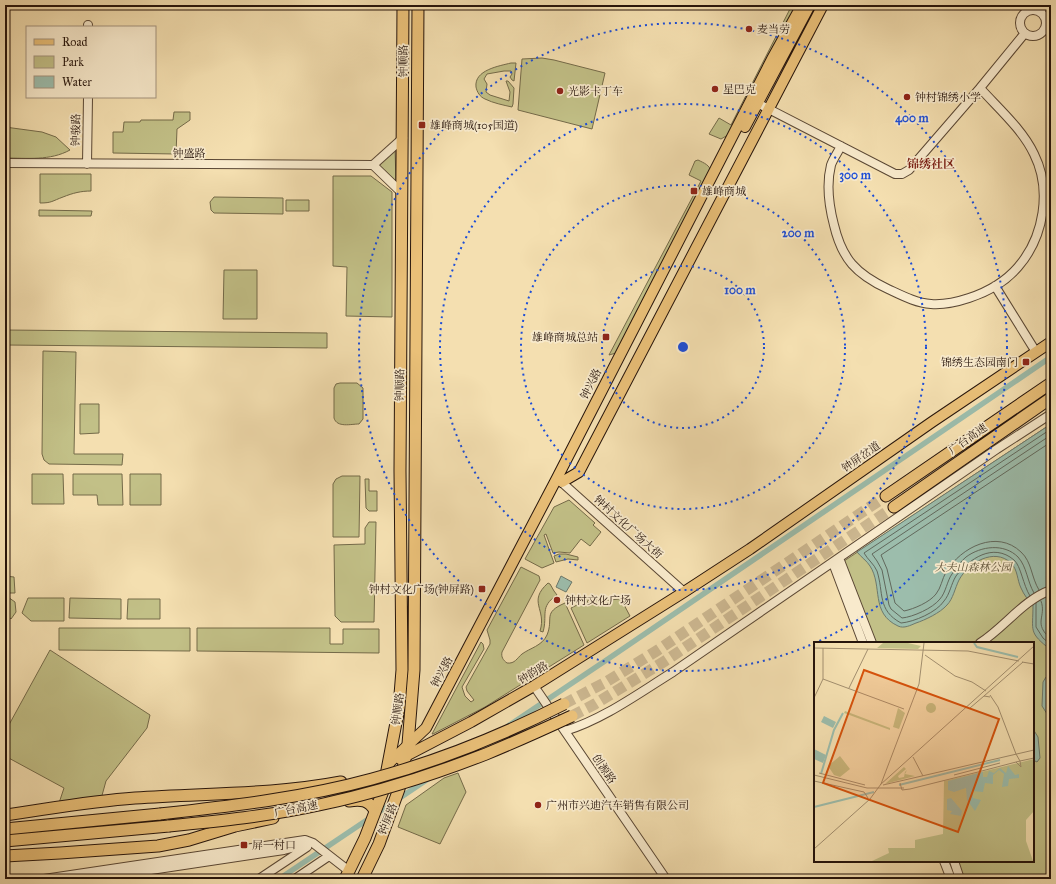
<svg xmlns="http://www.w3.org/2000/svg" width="1056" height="884" font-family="'IM FELL Great Primer','Noto Serif SC',serif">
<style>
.green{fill:#c2c087;stroke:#746a49}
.water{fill:#9cbdac;stroke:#6d796c}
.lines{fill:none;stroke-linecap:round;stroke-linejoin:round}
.shore{stroke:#61685c;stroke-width:1}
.canal{stroke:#9cbdac;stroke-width:5.5}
.highway-tunnel{stroke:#cbb68f;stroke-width:11;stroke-dasharray:11 5.5;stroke-linecap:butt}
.minor-casing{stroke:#5a4734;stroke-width:10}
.major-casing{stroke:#26140b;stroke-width:12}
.highway-casing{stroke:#26140b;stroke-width:13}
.minor{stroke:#f8eacc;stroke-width:8}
.major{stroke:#eac078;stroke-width:10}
.highway{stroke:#eac078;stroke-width:11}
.highway-bridge-casing{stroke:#26140b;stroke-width:13;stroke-linecap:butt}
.highway-bridge{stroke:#eac078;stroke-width:11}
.ring{fill:none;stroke:#1d4ed8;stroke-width:2;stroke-dasharray:2 4}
.poi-dot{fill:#8f2418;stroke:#f8eacc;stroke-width:1.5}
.labels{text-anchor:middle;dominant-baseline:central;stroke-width:3.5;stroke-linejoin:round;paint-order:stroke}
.poi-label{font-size:11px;fill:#26140b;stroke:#f8eacc;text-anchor:start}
.street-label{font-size:11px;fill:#26140b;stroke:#f8eacc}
.park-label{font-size:11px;font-style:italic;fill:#5d5036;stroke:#f8eacc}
.neighbourhood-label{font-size:12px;font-weight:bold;fill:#7a1f14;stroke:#f8eacc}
.inset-river{fill:none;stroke:#9cbdac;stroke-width:2}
.inset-road{fill:none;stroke:#a28e6e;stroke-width:1}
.view{fill:#d5520c;fill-opacity:0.15;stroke:#d5520c;stroke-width:2}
.inset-edge{fill:none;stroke:#26140b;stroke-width:2}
.centre{fill:#1d4ed8;stroke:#f8eacc;stroke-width:2}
.ring-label{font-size:12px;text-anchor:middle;font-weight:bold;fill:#1d4ed8;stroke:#f8eacc;stroke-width:3.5;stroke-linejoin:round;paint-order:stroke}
</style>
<rect width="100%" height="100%" fill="#f4dfb0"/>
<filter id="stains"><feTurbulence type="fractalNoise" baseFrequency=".005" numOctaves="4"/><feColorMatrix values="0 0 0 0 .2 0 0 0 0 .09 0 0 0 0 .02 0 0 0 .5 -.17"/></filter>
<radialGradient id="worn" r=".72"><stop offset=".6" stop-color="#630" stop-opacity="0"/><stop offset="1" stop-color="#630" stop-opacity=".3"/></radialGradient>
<path class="green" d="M792,5H798L728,135L721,139L709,134L719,118L731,125Z
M542,58L554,60L605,73L592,129L518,110L522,59Z
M511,63H516L514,81L512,80L510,77L512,74L511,71H504L487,74L484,79L487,84L486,92L490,95L509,101L510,92L506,81H508L514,88L513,104L512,107C503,105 493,103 485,99C480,97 477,92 476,87C474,70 499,66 511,63Z
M174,112H190V120L177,129L176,154L113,153V132H123L124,122H140L141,120H173Z
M5,127L42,132L56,137L70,150C50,161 27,158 5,158Z
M395,148L396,182L378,165Z
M698,160C704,163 710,165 711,172L616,353L609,355L701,181L689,175L695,161Z
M40,174H91V191C81,191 73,193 63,197C52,201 52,203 40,203Z
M333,176H371L392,192V317L346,316L347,267L333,266Z
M214,197L283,198V214L214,213L211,210L210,202Z
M286,200H309V211H286Z
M39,210L92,211L91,216H39Z
M224,270H257V319H223Z
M5,330L327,333V348L5,345Z
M43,351L76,352L74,454H123L122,465L49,464L44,460L42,454Z
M340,383H357L363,388V419L359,424C351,424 337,428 334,418V388L336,384Z
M80,404H99V433L80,434Z
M1051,424V879H956L949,861H1033V643H867L838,565Z
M32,474H63L64,504H32Z
M73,474H122L123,505H98L97,495H73Z
M130,474H161V505H130Z
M342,476H360L359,537H333V484L336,479Z
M365,479H369V491H377V511H369L366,508Z
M569,500L595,523L593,525L601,532L590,546L581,539L570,553L559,552L553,553L546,534L544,535L554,563L542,568L525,559L554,507Z
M369,522H376L374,622H341L335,616L334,545L365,544V528Z
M559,554H566L578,557V560L568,559L556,562L554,556Z
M521,567L539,576L540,580L502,652C501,657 503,660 507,663C515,664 517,658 522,654C530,648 542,646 547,635C554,618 542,613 565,603L584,645L485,707L433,734H432L481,642L483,644L484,649L462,687L465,696L471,702L474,700L467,691L466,687L490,644V640L487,630Z
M5,576L14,577L15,593H10L5,588Z
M548,583L550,584L554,591L557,595C539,607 548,615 543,632L540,631C547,609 527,602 548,583Z
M5,595L15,602L16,612L11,619L5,614Z
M589,597L590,598L587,602L590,604L594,599L601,601L619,599L622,601L630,616L587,643L571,608L581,603Z
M28,598H64V621H31L22,613Z
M70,598L121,599V619L69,618Z
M128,599H160V619H127Z
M59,628H190V651L59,650Z
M197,628H330V644H343V629H379V653L197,651Z
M50,650L150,715L147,728L106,781L101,799L59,803L64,788L5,756V732Z
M458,773L466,792L440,844L398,827L406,805L444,778Z"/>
<path class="water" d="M1051,424V650C1028,632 1033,632 1033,605C1028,600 1024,595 1021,588C1017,580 1018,570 1011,563C994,547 968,563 959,580C955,588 953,599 947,605C940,613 925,620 916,623C911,625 904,629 898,626C870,613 883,586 870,566C867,561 861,557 857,552Z
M561,576L572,582L566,592L556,587Z
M1046,677L1051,679V720L1042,706L1043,682Z
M1033,729L1038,737L1040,758L1037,762L1033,760Z"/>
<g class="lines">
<path class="shore" d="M1039,590C1031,577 1032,562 1021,552C997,529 961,547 946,572C942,579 941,588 936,594C930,602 914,609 904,611L895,603L887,569L881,555L1051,442
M1034,593C1027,581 1027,567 1018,557C1004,543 981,546 966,557C961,561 956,568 952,574C947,581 946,592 940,599C933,608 913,617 902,618L891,609L889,605L882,570L877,561L872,554L1051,435
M1030,596C1023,585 1021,566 1014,560C993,542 969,559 956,576C951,584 950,594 944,601C937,612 914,622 901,623C877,610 884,593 877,571C874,564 868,560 864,553L1051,429
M1041,601C1047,617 1032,623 1051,639
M1036,603V627L1043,638L1051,645"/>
<path class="canal" d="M508,726L605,661L1051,357
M453,762L471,750
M279,879L428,779"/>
<path class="highway-tunnel" d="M564,704L606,682L658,650L886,496
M572,716L595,704L665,661L894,507"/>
<defs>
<path id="minor" d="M1020 23a13 13 0 1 1 26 0a13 13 0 1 1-26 0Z
M1038,10L1048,5
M88,27V25
M757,103L895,174H902L909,170L980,88L1025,33
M841,146C838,152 833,159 831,165C826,185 829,206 834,225C842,259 856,274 888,289C901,295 916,303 931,304C944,305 957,302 969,298C987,292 1005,282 1018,267C1044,237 1052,190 1034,154C1022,129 999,109 980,88
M5,163L373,165
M87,164L88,97
M373,165L403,138
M373,165L401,192
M995,286L1036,352
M558,479L684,592
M839,558L872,643
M833,563L863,643
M980,643C1005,627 1023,600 1051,590
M534,686L666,879
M565,731C604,719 639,693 673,672L997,449L1051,414
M944,861L951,879
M954,861L960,879
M44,879L305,840L313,843L349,871
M91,879L284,850L307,844
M259,879L307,847
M295,879L329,856"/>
<path id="major" d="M745,127L810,5
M562,482L579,472L823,5
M400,759L471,722L534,686L684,592L750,549L932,422L1051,342
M388,764L426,728L557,478L772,59L802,5"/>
<path id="highway" d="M886,496L1051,383
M894,507L1051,398
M349,801C361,799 369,800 375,811
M5,815C48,809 91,801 135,798C203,793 273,795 341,782
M5,829L160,814
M5,841L169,826
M5,856L60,853L158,846L189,840L235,826L273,818
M345,879L365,838L383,791L399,707L402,670L400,471L403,5
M362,879L379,844L399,789L408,744L414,670L418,5"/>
</defs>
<use href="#minor" class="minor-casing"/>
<use href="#major" class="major-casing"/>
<use href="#highway" class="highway-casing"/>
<use href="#minor" class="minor"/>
<use href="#major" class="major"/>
<use href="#highway" class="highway"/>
<defs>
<path id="highway-bridge" d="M160,814C231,806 303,798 372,779C439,761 503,735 564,704
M169,826C219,821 269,816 319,805C376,793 432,775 486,754C515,742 544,729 572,716"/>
</defs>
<use href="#highway-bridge" class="highway-bridge-casing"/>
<use href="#highway-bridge" class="highway-bridge"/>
</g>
<g class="ring">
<circle cx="683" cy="347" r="81"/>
<circle cx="683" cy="347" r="162"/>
<circle cx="683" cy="347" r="243"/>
<circle cx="683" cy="347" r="324"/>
</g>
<g class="poi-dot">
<circle cx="749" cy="29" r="4"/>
<circle cx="715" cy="89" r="4"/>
<circle cx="560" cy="91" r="4"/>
<circle cx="907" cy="97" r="4"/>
<rect x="418" y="121" width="8" height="8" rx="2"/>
<rect x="690" y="187" width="8" height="8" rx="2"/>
<rect x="602" y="333" width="8" height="8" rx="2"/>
<rect x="1022" y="358" width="8" height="8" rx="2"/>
<rect x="478" y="585" width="8" height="8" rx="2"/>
<circle cx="557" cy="600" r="4"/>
<circle cx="538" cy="805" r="4"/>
<rect x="240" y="841" width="8" height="8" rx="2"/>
</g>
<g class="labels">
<g class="poi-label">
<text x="757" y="29">麦当劳</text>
<text x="723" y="89">星巴克</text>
<text x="568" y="91">光影卡丁车</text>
<text x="915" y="97">钟村锦绣小学</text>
<text x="430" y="125">雄峰商城(105国道)</text>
<text x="702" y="191">雄峰商城</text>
<text x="598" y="337" text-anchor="end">雄峰商城总站</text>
<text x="1018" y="362" text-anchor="end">锦绣生态园南门</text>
<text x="474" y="589" text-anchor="end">钟村文化广场(钟屏路)</text>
<text x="565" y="600">钟村文化广场</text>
<text x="546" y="805">广州市兴迪汽车销售有限公司</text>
<text x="252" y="845">屏一村口</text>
</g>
<g class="street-label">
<text transform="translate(403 61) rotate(-90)">钟顺路</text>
<text transform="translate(76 130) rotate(-89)">钟骏路</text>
<text x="189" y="153">钟盛路</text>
<text transform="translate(591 384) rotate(-63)">钟兴路</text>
<text transform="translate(400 385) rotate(-89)">钟顺路</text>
<text transform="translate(968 439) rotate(-35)">广台高速</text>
<text transform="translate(861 457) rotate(-35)">钟屏岔道</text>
<text transform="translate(628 527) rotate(42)">钟村文化广场大街</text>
<text transform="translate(442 672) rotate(-62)">钟兴路</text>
<text transform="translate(533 673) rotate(-31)">钟韵路</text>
<text transform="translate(398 709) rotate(-83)">钟顺路</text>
<text transform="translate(604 769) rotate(56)">创源路</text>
<text transform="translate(296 809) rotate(-11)">广台高速</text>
<text transform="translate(388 819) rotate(-69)">钟屏路</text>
</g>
<g class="park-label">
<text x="973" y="567">大夫山森林公园</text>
</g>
<g class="neighbourhood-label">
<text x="931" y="164">锦绣社区</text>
</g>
</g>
<g transform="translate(814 642)">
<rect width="220" height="220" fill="#f4dfb0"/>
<path d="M69,1H94L107,4L104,7L63,6ZM112 66a5 5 0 1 1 10 0a5 5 0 1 1-10 0ZM84,66L91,71L85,87L79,85ZM31,69L76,86V88L30,71ZM26,114L36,127L26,135L20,133L14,124ZM220,117V169L212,178V199L219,219H58L75,211L74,206H101V198L129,192L130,139ZM90,125L92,127L84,134L85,136L90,135L91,130L93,128L91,132L101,134L71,142Z" fill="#c2c087"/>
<path d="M10,74L22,80L19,86L7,80ZM0,107L12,113L9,121L0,117ZM194,124L201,133L205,132V136L195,137L194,144L188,145L190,132L185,128L179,133V142L171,141L169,150L159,149V156L167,158L161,169L153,158L152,146L140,150L134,148V139L169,130V135H173L175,129L180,131L186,126L192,131ZM137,156L148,169L147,174L136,172L138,169L133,168V157Z" fill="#9cbdac"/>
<path class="inset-river" d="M160,1L163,5L204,15M7,132L20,88L29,71M85,143L186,118M0,165L60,150"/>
<path class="inset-road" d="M0,6L154,9L205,19M111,13L141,34L158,40L172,49M208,20L220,22M9,37L90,67M35,46L54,7M176,53L184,65L202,112M170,54L209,20M0,56L9,37V6M156,66L170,54L176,55M202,112L206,119L220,116M99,115L109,134M5,131L51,143M0,133L53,146H90M140,133L186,121M0,139L50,150L54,156M86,141L88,148L96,147L164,130L202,120L206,119L207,125L202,120M66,143L220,4M69,143L220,108M0,207L56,157L67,142L105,42L110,1"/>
<path class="view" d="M50,28L185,77L144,190L9,141Z"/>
<rect width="220" height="220" class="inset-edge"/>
</g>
<circle cx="683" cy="347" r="6" class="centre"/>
<g class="ring-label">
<text x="912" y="122">400 m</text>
<text x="855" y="179">300 m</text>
<text x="798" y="237">200 m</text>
<text x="740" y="294">100 m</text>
</g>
<rect width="1056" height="884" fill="none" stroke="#f4dfb0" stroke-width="20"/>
<rect x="6" y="6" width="1044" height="872" fill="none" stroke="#26140b" stroke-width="2"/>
<rect x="10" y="10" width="1036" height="864" fill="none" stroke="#26140b"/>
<rect x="26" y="26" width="130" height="72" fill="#f8eacc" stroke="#a4947f"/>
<rect x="34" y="39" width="20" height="6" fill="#eac078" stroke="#a4947f"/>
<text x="62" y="46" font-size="12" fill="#26140b">Road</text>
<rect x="34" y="56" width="20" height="12" fill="#c2c087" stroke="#a4947f"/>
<text x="62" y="66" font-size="12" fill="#26140b">Park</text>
<rect x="34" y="76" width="20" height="12" fill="#9cbdac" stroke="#a4947f"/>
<text x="62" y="86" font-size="12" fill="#26140b">Water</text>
<rect width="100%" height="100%" filter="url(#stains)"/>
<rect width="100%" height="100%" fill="url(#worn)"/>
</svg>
